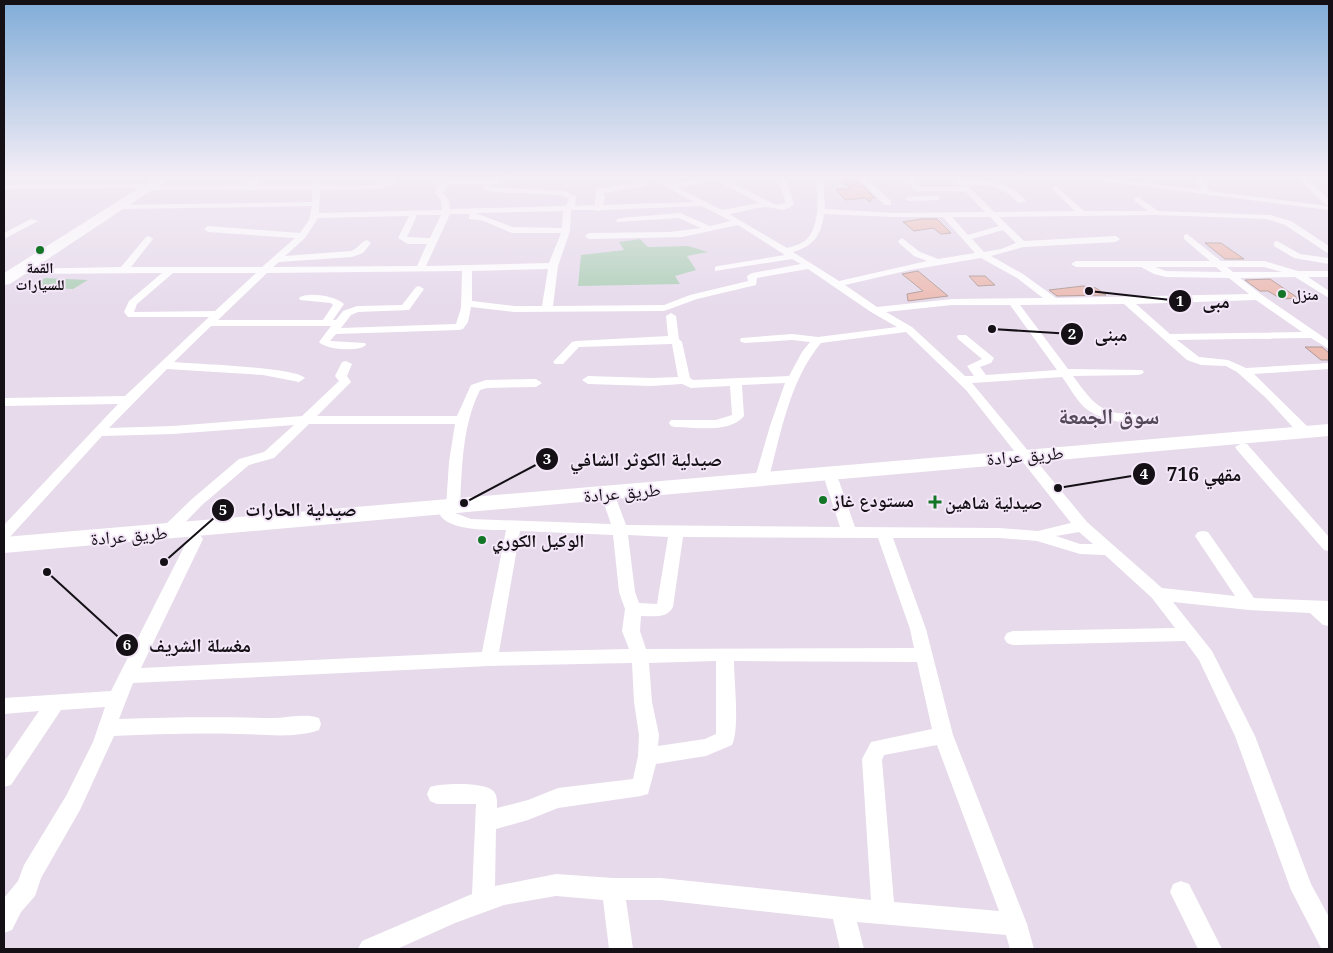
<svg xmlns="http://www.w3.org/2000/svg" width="1333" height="953" font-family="'Noto Serif','Noto Naskh Arabic',serif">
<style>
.green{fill:#aecfb8}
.building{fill:#ecbbb2;stroke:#af9995}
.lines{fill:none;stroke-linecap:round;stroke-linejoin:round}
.street{fill:#fff;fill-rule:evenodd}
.primary{fill:#fff;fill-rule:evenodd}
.highway{fill:#fff;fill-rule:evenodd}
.poi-dot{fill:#137627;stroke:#f3e7f8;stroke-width:2}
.labels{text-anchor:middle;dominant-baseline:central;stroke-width:4;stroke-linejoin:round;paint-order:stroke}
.far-poi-label{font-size:15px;font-weight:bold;fill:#141016;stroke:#f3e7f8}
.street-label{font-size:18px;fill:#141016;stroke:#f3e7f8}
.poi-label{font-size:18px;font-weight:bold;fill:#141016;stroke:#f3e7f8;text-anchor:start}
.district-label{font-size:22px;font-weight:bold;fill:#534856;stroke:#f3e7f8}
.leader{fill:none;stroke:#141016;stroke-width:2}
.callout-dot{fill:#141016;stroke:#f3e7f8;stroke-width:2}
.mark-label{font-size:15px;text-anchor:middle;font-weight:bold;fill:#fff}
.callout-label{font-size:19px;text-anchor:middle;font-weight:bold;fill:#141016;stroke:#f3e7f8;stroke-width:4;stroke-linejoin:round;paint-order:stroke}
</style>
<rect width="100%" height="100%" fill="#e6daeb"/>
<path class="green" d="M640,239L648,247L688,246L708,252L687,256L696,270L675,276L680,284L578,286L581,255L624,250L619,242Z
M45,278L88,280L73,289L30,287Z"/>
<path class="building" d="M835,176H853L875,198H872L870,202L865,198L845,200L836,189H852Z
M921,219H937L951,233L941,234L933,228L914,231L903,222Z
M1205,243H1221L1244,259H1225Z
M918,271L948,296L908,301L907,294L923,291L902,274Z
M969,276H985L995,285L978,286Z
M1270,279L1298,298L1281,299L1268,291H1260L1245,280Z
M1083,286L1096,288L1106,295L1057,296L1049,290Z
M1305,347H1322L1329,353V360H1321Z"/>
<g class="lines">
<path class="street" d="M259,176H268L255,185H312V176H320V185H376L385,182L391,176H398L391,186L376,189L320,190L319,213L442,210L441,200L435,193L437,186L444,176H452L450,180H492L498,176H507L497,184H491L492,187L564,191L576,196L575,206L595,205L596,189L643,182L647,184L646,186L603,193L605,197L603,205L694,202L647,176H656L672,184L708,176H718L776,205L786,203L778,181L782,179L786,181L794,204C782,215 776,206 764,207C752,208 741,212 729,214L787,248C794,246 803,244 808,238C820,223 819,194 815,176H823L825,209L894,213L985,212L965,191H920L914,190L904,176H911L921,187H960L951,176H959L963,181C988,180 1009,181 1026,201L1019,203C1003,187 989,184 967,185L994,212L1075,211L1053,190V186H1056L1084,211H1148L1135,201L1134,199L1138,197L1158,211L1270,215L1291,221L1329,246V253L1326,252L1285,225L1267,219L1156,215L999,217L1024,241L1116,236L1120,239L1116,242L1023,247L991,256L1023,274L1056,298L1249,294L1229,278L1166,277L1154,274L1141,267H1076L1071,264L1076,261H1210L1184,239V235L1187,234L1221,261H1264L1298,271H1329V277H1308L1329,291V298L1295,277L1240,278L1262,295L1329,341V349L1311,338L1177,340L1199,357L1228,360L1246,368L1329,363V369L1254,374L1310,429L1311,432L1310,435H1300L1266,398L1237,372L1226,366L1201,365L1187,360L1124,304L1020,305L1068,369L1142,370L1144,372L1142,374L1138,375L1073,376C1086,393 1095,409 1117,413C1126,414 1136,414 1144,416L1146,419L1144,422C1127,426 1096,419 1083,406C1075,398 1069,386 1062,377L972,383L1087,522L1162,588L1235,596L1195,536L1198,532L1203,531L1208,532L1254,598L1329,601V626L1323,625L1310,613L1249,610L1173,602L1212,651L1255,736L1311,884L1329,917V949L1321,948L1291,890L1235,736L1199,660L1185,641L1013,645L1007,643L1004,638L1007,633L1013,631L1175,628L1152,598L1105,555L1080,554L1037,541L999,538H893L926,629L953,735L1027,924L1034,949H1010L1006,935L857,922L864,949H840L833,919L661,900H626L633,949H609L603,900L556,896L504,905L455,923L397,949H358L362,941L472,894L476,804H437L430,801L427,794L430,787C441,783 483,782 492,790C498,794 497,802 497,808L528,800L558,788L633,779L638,756L639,735L634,702L632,663L489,666L133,683L119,719C171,717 222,717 273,718C288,718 305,713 319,718L321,724L319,730C294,739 263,734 238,734C196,733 155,734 114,736L80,810L41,878L35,896L21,912L12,930L4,933V898L18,881L24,865L66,796L93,742L105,707L61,710L11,785L4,787V762L39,711L4,714V698L111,691L190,535L195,534L200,535L203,539L141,668L482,652L506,530C489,530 450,531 440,515L442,512L447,510L471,519L611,524L603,501L605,498H615L617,501L626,525L840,527L825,481L827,478H837L839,481L855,527L999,528L1038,531L1071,523L966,390L906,332L821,343C789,381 781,434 768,481L766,484H756L754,481L770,426L785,383L742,385L744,416C729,434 696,427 675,427L671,426L669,423L671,420H716L732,415L730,386L691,388L682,384L651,386L588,384L582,380L588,376L651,378L678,377L672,344L579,347L563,364H555L553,362L572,342L576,341L668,336L666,316L671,313L676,316L679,339L682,342L690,378L693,380L789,376L802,352L810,342L792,340L745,343L741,342L740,340L741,338L792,334L818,337L897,327L871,312L808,269L757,278L756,285L697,299L664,311L514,312L471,307L468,322L463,329L459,330L336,334L330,341L365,343L366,345C359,352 326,350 319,342L331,326H211L174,362C195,364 294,367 305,378L299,382L263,375L167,369L109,428L173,426L302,416L339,381L335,376L342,362L346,361L352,364L347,376L351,382L317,416H457L471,385L486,380L536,379L542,383L536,387L487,388L480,390C462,426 462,468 460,507L458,510H448L446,507L449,462L455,424H309L274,458L249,465L202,505L172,536H162L160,532L162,528L192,499L239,459L264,452L294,425L173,434L102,436L9,538L4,539V525L118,404L4,406V398L125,396L209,317H128L124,312L129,301L162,273L18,274L15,273V269L121,267L146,237L149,236L153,239L131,267H262L295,238L208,232L204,229L208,226L300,233L309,220L312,206L121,209L117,207L121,205L312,202V190H150L146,188L150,186L244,185ZM714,180L760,203L722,210L678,188ZM448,184H484L485,190L494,192L562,195L569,199L566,206L450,209L449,200L443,193L445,187ZM702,206L731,221L710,226L680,213L620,218L616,220L617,222L679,218L701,228L670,232L589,233L585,236L589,239L682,237L738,225L785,255L718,266L715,267V271L792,259L801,264L752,273L747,276L748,281L690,295L664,305L553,306L558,266L570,231L571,210H594L598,211L602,210ZM563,211L562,228L513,227L475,213ZM450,214H469V219L481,220L512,233H561L549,263L426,266ZM824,214L894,217H943L975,253L938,259L920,252L902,238L898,241L899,243L914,256L927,261L839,281L793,252C814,246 821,235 824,214ZM417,215H441L430,238L407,237ZM409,216L398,238L408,244H427L417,266L273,267L279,262L352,257L363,253L371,243L367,240C361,242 357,249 351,251L285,256L305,238L318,218ZM952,217H990L999,226L968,235ZM1003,230L1016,243L1001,249L984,252L972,239ZM981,258L1017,278L1043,298L952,299L877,307L845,285L910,270ZM1155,267H1216L1222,272L1166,271ZM1227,267H1264L1282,272H1233ZM548,269L542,306H514L472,301V271ZM462,271L461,308L456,324L341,328L351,315L358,312L409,310L424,289L419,286L416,287L402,305L357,306L343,311L336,320H333L344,304C337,296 307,291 299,298L300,300L331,303L333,305L323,320H218L267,273ZM173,273H256L215,311L134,312L137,304ZM1256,300L1302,332L1170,334L1136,304ZM952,305H1010L1057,370L986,375L980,367L991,363L994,358L966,335H958L957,337L958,339L982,359L967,366L974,376H965L912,327L886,312ZM520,531L613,535L619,592L625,609L622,631L629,649L499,652ZM1079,532L1093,544H1080L1056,536ZM628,535L668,537L657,604L639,603L635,592ZM683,537L878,538L910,629L914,648L646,649L640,631L641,616C652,616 667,619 673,607ZM716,661V734L705,739L658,746L659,735L652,702L649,663ZM734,661L917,662L932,729L871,742L862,759L871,900L661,878H613L556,874L495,886L496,829L528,820L558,808L641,796L648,794L656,764L706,756L732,745C740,728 734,682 734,661ZM937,745L999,911L894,902L882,760L884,755Z
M856,176H864L891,201V205H885Z
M1064,176H1088L1201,190L1194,176H1202L1209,191L1329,206V210Z
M1296,176H1304L1329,199V205H1326Z
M142,184H145V188L4,189V185Z
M936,196H939V200L909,201L905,199L909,197Z
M31,219L38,221L4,239V233Z
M1277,241L1300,254L1329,258V264L1294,258L1274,246V242Z
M1242,443L1247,444L1329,537V551L1324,550L1237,450L1235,447Z
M1181,881L1189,884L1222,949H1198L1170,892L1173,884Z"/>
<path class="primary" d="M1329,424V436L4,553V537Z"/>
<path class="highway" d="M158,176H173L10,284L4,285V273Z"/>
</g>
<linearGradient id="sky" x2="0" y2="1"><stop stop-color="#80acd8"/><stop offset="0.57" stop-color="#f4eef6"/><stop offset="1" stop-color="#f4eef6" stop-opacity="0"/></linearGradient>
<rect width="1333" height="310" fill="url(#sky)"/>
<g class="poi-dot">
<circle cx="40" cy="250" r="5"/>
<circle cx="1282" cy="294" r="5"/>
<circle cx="823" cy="500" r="5"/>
<path d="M932.5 494.5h5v5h5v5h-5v5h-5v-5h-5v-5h5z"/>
<circle cx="482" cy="540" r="5"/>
</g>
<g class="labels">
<g class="far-poi-label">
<text x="40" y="267">القمة<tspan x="40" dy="17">للسيارات</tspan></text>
<text x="1292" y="294" text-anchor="start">منزل</text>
</g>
<g class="street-label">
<text transform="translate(1025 455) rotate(-5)">طريق عرادة</text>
<text transform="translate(622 492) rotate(-5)">طريق عرادة</text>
<text transform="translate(129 535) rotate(-5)">طريق عرادة</text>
</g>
<g class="poi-label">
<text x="833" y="500">مستودع غاز</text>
<text x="945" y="502">صيدلية شاهين</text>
<text x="492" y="540">الوكيل الكوري</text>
</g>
<g class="district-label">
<text x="1109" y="415">سوق الجمعة</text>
</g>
</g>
<path class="leader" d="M1089 291L1180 301M992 329L1072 334M464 503L547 459M1058 488L1144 474M164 562L223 510M47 572L127 645"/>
<g class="callout-dot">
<circle cx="1089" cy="291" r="5"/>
<circle cx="992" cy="329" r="5"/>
<circle cx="464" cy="503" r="5"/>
<circle cx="1058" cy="488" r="5"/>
<circle cx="164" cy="562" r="5"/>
<circle cx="47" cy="572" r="5"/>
<circle cx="1180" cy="301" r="12"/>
<circle cx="1072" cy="334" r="12"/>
<circle cx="547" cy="459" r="12"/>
<circle cx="1144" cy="474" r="12"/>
<circle cx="223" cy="510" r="12"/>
<circle cx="127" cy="645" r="12"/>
</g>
<g class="mark-label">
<text x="1180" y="306">1</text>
<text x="1072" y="339">2</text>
<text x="547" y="464">3</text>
<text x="1144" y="479">4</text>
<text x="223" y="515">5</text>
<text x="127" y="650">6</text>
</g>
<g class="callout-label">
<text x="1216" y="308">مبى</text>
<text x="1111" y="341">مبنى</text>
<text x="646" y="466">صيدلية الكوثر الشافي</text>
<text x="1204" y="481">مقهي 716</text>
<text x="301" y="516">صيدلية الحارات</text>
<text x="200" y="652">مغسلة الشريف</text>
</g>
<rect width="1333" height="953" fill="none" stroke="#141016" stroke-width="10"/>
</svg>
